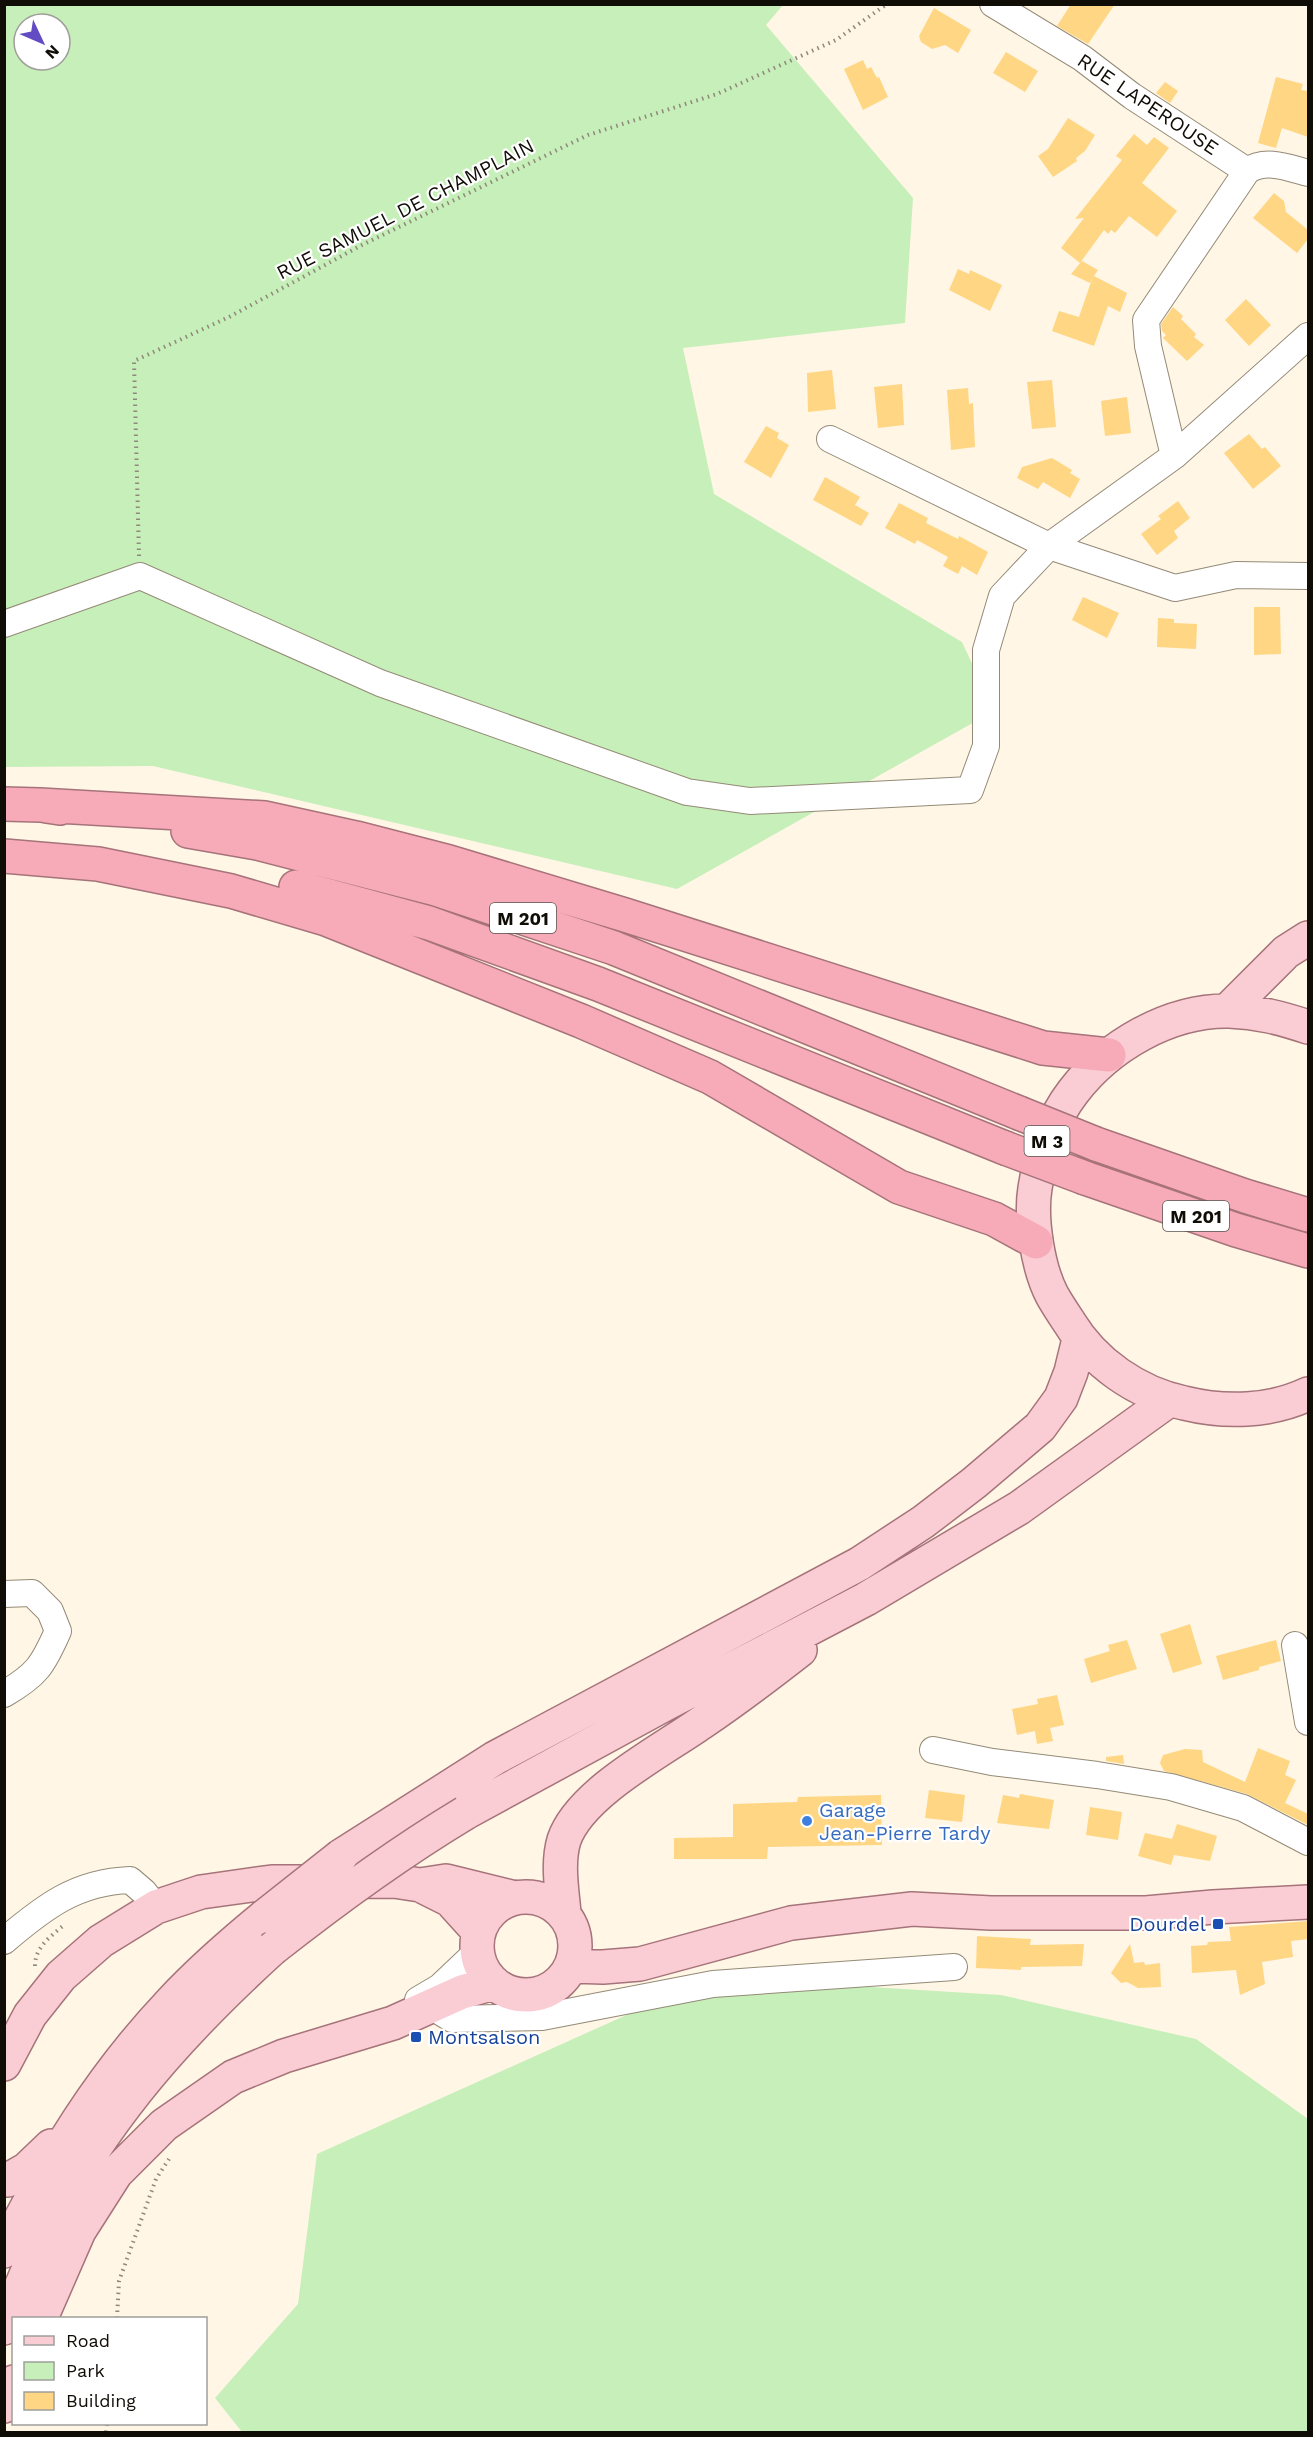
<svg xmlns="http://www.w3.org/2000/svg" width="1313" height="2437" font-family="'Work Sans',sans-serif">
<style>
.green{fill:#c7efba;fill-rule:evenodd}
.building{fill:#ffd684}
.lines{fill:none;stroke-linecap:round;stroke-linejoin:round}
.minor-casing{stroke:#948a77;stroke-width:28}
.major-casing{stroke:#a6737a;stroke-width:36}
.highway-casing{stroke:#a6737a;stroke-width:36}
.path{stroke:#8f887c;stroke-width:4;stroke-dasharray:1.5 4.5;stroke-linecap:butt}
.minor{stroke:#fff;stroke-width:26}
.major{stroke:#facdd5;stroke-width:33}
.highway{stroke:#f7abb9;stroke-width:33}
.major-bridge-casing{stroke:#a6737a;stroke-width:36;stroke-linecap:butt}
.highway-bridge-casing{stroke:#a6737a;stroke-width:36;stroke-linecap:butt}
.major-bridge{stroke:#facdd5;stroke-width:33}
.highway-bridge{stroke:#f7abb9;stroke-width:33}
.shop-dot{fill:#3f7fe0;stroke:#fff;stroke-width:2}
.transit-dot{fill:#1a4fb4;stroke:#fff;stroke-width:2}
.labels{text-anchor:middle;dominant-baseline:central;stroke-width:4.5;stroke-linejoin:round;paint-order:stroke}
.shield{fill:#fff;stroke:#585551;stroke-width:1.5}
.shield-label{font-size:18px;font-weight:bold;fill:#100c06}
.street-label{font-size:20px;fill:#100c06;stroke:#fff}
.shop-label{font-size:20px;fill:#366cbe;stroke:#fff;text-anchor:start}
.transit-label{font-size:20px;fill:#164399;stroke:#fff;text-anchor:end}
</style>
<rect width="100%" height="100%" fill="#fff6e5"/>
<path class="green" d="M4,5H783L766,25L913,198L905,323L683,348L714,494L962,642L994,711L677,889L153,766L5,767ZM24,24H60V60H24Z
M711,1977L1001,1995L1196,2039L1308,2119V2432H242L215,2398L298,2304L317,2154Z"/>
<path class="building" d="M1071,4H1115L1088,44L1057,26Z
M934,8L971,30L958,53L945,45L932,49L921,42L919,36Z
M1006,52L1038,71L1025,92L993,73Z
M863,60L867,69L871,67L877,78L879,77L888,97L863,110L844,69Z
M1276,77L1303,84L1301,90L1308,91V137L1282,128L1276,148L1258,143Z
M1165,82L1178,91L1170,103L1156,93Z
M1068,118L1095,135L1085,151L1076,158L1077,161L1053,177L1038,156L1048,149Z
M1134,134L1147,145L1154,137L1169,148L1142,183L1177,211L1157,237L1129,216L1115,233L1111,230L1108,234L1104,230L1080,263L1061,248L1084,218L1075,219L1122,160L1116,156Z
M1274,193L1284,201L1286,212L1308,230V239L1297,253L1253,218Z
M1082,261L1098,270L1094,276L1127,293L1120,312L1108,306L1094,346L1052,331L1059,311L1079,317L1092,279L1090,283L1071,274Z
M958,269L969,274L970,270L1002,285L990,311L949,290Z
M1246,299L1271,325L1249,346L1225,320Z
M1173,307L1183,316L1181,319L1196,334L1194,337L1204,345L1187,361L1163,338L1166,335L1162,331L1161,324Z
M832,370L836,409L808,412L807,373Z
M1052,380L1056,427L1032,429L1027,382Z
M902,384L904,425L878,428L874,387Z
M968,388L969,404L973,403L975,447L951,450L947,390Z
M1127,397L1131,433L1105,436L1101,401Z
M766,426L779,433L777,438L789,445L771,478L744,462Z
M1249,434L1262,449L1265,447L1281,466L1253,489L1224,453Z
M1052,458L1072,470L1070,473L1080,479L1070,498L1043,482L1038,489L1017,478L1022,467Z
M825,477L860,497L855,505L869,513L861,526L813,500Z
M1178,501L1190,518L1174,531L1178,538L1157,555L1141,534L1161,519L1158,516Z
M899,503L928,518L926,523L958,539L959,536L988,552L977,575L962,566L958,574L943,566L948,557L917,540L915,544L885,528Z
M1083,597L1119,613L1107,638L1072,620Z
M1254,607H1280L1281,654L1254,655Z
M1158,618L1174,619V623L1197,624L1196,649L1157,647Z
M1190,1624L1202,1664L1173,1673L1160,1634Z
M1127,1640L1137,1669L1091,1683L1084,1659L1110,1651L1108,1645Z
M1276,1640L1281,1661L1259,1667V1670L1223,1680L1216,1656Z
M1057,1695L1064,1725L1050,1728L1053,1741L1037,1744L1035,1731L1017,1735L1012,1709L1038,1704L1037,1699Z
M1258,1748L1290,1761L1285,1775L1296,1780L1285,1803L1308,1814V1825L1247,1794L1164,1771L1160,1763L1163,1755L1185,1749L1202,1750L1203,1762L1245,1782Z
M1123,1755L1124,1764L1106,1761V1757Z
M929,1790L965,1795L962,1822L925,1818Z
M1020,1794L1054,1800L1049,1829L997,1823L1003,1795L1019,1798Z
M881,1795L882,1845L768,1847L767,1859H674V1838L733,1837V1804L797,1802L798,1797Z
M1090,1807L1122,1812L1118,1840L1086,1835Z
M1177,1824L1217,1836L1210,1861L1174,1855L1171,1865L1138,1856L1145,1833L1172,1839Z
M1308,1921V1939L1291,1941L1293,1957L1262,1962L1265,1984L1240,1995L1236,1970L1192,1973L1191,1946L1207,1945L1208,1942L1231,1941L1229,1927Z
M977,1936L1031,1939L1030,1945L1084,1944L1082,1966L1021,1967V1970L976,1968Z
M1130,1944L1134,1963L1144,1962L1145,1965L1160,1963L1161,1987L1138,1988L1127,1982L1121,1983L1111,1973Z"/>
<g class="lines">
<defs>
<path id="minor" d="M993,4L1082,58L1132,96L1247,171C1266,158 1289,168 1308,173
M830,439L1049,546L1175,588L1236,575L1308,576
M1174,456L1148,346L1146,320L1247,171
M4,624L140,576L380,683L687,792L750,801L970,790L986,746V650L1002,596L1049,546L1174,456L1308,336
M4,1594L32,1593L50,1611L58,1631C43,1665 37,1675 4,1694
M1295,1645L1308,1722
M933,1750L992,1762L1097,1775L1171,1787L1243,1808L1308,1842
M4,1941C44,1907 76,1882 130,1880L144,1892L156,1907
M418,2000L440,1987L478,1951
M431,2006L452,2019L542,2017L713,1984L954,1967"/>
<path id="major" d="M1227,1011L1286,952L1308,938
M1308,1027C1281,1018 1258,1012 1229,1011C1169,1010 1108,1046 1073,1092C1052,1119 1040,1156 1035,1188C1030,1219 1038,1268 1052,1295C1057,1304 1063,1313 1069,1322C1094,1363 1137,1393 1184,1403C1225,1413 1270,1412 1308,1394
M465,1813L667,1703L866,1599L1019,1508L1169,1400
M341,1856L495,1758L859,1564L923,1522L974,1483L1040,1427L1061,1398L1071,1372L1079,1339
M420,1885L450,1900L479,1932
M477 1946a49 49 0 1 1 98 0a49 49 0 1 1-98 0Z
M564,1913C562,1890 557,1863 564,1840C580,1793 661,1751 701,1723C735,1700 768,1675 800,1650
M571,1966L603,1967L640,1964L791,1923L912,1909L991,1913H1146L1213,1907L1308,1902
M4,2064L30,2015L61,1976L101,1941L156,1907L201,1892L272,1882L394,1881L420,1885L446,1881L515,1898
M4,2179L8,2180L27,2169L51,2146
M4,2251C49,2161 101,2076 171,2002C200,1971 232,1943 265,1916
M41,2318L79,2231L116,2173L164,2125L233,2077L284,2056L393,2023L462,1992L494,1983
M4,2328C24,2279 44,2229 72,2184C126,2093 194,2020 272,1949
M4,2406L14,2382"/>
<path id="highway" d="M4,804L40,805L60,808
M40,805L265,818L356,838L449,862L625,915L1043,1048L1109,1055
M188,831L257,843L436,889L614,948L1019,1113
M4,856L98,864L231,891L326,919L581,1021L710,1077L899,1187L994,1219L1036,1242
M296,887L429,923L598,984L1005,1148
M1096,1144L1245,1196L1308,1215
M1085,1178L1236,1230L1308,1251"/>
</defs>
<use href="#minor" class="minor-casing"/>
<use href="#major" class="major-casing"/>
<use href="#highway" class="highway-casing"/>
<path class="path" d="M139,556L134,361L229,317L362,245L588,135L717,94L836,40L887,4
M35,1966C35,1947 51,1936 64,1925
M117,2318L119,2281L156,2179L169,2159
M106,2432L107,2424"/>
<use href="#minor" class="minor"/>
<use href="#major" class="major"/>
<use href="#highway" class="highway"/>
<defs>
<path id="major-bridge" d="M265,1916L341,1856
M272,1949C334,1900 397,1854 465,1813"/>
<path id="highway-bridge" d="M1019,1113L1096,1144
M1005,1148L1085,1178"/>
</defs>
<use href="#major-bridge" class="major-bridge-casing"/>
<use href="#highway-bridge" class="highway-bridge-casing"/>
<use href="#major-bridge" class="major-bridge"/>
<use href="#highway-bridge" class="highway-bridge"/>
</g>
<circle class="shop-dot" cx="807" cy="1821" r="6"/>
<g class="transit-dot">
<rect x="1212" y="1918" width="12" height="12" rx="3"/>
<rect x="410" y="2031" width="12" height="12" rx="3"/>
</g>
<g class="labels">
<g class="shield">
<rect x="490" y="903" width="66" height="30" rx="4.5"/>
<rect x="1024.5" y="1126" width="45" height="30" rx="4.5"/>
<rect x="1163" y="1201" width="66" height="30" rx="4.5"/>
</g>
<g class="shield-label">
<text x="523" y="918">M 201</text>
<text x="1047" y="1141">M 3</text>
<text x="1196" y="1216">M 201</text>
</g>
<g class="street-label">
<text transform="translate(1148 104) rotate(34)">RUE LAPEROUSE</text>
<text transform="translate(405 209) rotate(-27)">RUE SAMUEL DE CHAMPLAIN</text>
</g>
<g class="shop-label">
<text x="819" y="1810">Garage<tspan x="819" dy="23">Jean-Pierre Tardy</tspan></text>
</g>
<g class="transit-label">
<text x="1206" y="1924">Dourdel</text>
<text x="428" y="2037" text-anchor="start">Montsalson</text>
</g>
</g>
<rect width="1313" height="2437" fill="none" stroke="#100c06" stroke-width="12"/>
<rect x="12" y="2317" width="195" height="108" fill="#ffffff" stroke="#9f9e9b" stroke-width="1.5"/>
<rect x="24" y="2336" width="30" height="9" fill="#facdd5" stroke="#9f9e9b" stroke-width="1.5"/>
<text x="66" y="2347" font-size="18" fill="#100c06">Road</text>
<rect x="24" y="2362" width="30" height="18" fill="#c7efba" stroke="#9f9e9b" stroke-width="1.5"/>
<text x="66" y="2377" font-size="18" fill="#100c06">Park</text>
<rect x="24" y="2392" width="30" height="18" fill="#ffd684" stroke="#9f9e9b" stroke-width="1.5"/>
<text x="66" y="2407" font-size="18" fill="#100c06">Building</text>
<g transform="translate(42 42) rotate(134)"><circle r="28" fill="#ffffff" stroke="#9f9e9b" stroke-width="1.5"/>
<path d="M0-4.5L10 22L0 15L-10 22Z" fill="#634bc4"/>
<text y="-9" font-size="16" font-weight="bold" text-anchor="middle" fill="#100c06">N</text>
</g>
</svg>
